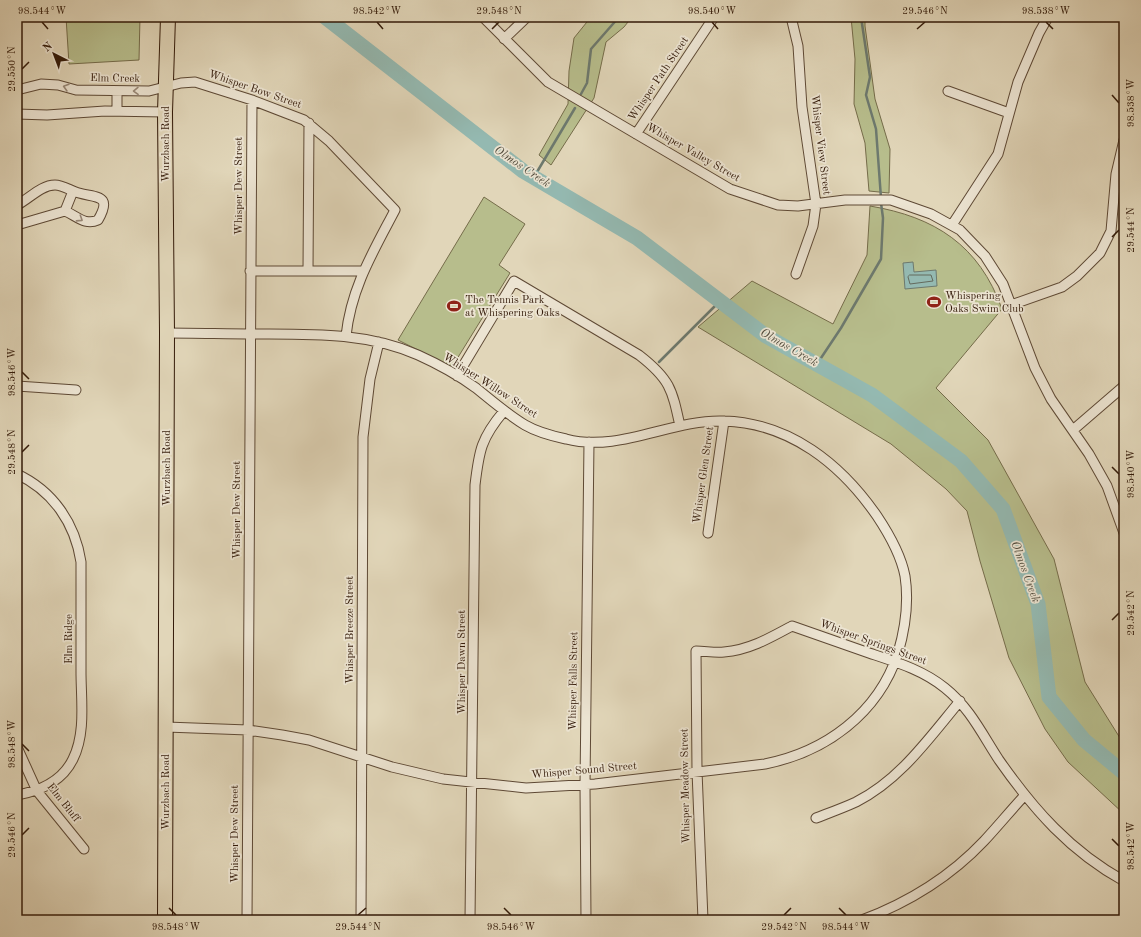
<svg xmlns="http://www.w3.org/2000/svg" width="1141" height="937" font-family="'Old Standard TT',serif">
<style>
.green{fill:#b7bd8c;stroke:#756c4a}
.water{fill:#94b9b1;stroke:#6d796e}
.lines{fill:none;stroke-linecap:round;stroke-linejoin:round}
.shore{stroke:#646a5d;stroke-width:1}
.stream{stroke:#6d796e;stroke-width:2.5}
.river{stroke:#94b9b1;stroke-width:15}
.street-casing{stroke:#5e4935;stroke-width:11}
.primary-casing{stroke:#331a09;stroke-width:16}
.street{stroke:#ece4d2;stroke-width:9}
.primary{stroke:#e1d6b9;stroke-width:14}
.oneway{stroke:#998978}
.ticks{fill:none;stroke:#331a09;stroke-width:1.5}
.labels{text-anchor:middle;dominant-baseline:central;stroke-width:3.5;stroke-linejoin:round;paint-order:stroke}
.street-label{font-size:11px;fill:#331a09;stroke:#ece4d2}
.poi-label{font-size:11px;fill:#331a09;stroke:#ece4d2;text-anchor:start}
.water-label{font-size:12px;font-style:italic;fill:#504a3b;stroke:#ece4d2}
.neatline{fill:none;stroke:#331a09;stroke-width:1.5}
.ticks-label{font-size:10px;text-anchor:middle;fill:#331a09}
</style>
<rect width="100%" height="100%" fill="#e1d6b9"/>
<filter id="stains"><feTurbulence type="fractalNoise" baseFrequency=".005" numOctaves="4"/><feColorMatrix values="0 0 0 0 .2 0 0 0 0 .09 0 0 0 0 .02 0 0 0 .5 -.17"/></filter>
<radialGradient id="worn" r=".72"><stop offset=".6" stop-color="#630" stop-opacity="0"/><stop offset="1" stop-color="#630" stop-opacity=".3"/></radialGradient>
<path class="green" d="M66,17H140L139,60L69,64Z
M591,17H632L624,27L606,42L594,98L551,165L539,155L568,104L569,71L574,38Z
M851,17H865V26L875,99L890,149L889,193L869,191L865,143L854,104L855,59Z
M484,197L525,224L499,265L510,273L452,367L398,340Z
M870,206C935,217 979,245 1002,309L936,388L988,440L1054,559L1085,682L1120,738L1124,741V814L1068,762L1045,729L1009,658L980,561L967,511L946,489L891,444L698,327L752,281L833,324L867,255Z"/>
<path class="water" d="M913,262L914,272L936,270L937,286L905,289L903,263Z"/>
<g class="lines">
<path class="shore" d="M910,275H931L933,281L910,284L908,277Z"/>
<path class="stream" d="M861,17L870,77L866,95L876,129L881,198
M581,94L587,83L591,49L619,17
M534,177L575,108
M659,362L720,301
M817,364L841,328L881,259L883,218L881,203"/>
<path class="river" d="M325,17L523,171L637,238L766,336L872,395L961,461L1003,509L1038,604L1049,697L1084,740L1124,773"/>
<defs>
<path id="street" d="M483,17L548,82L730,189L778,205L798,206L845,200H891L931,214L960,230L985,256L1003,284L1035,368L1051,399L1089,454L1107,486L1124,533
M791,17L798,46L802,107L816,204L813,226L796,274
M504,39L527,17
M17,90L41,84L58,85L76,90L149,91L181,83L195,82L252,100L304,120L329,141L395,210C373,252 351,288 346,336
M117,91V111
M948,91L1009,113
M17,114L47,115L105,111L165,112
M636,134L714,17
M17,205C29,199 41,185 55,185C63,185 71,191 79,193C96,198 113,194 98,220C85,226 77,216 65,211L17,225
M65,211L73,191
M952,225L998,154L1018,82L1039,33L1048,17
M250,271H363
M308,271L309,123
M1011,305L1062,287L1077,276L1100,253L1111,231L1116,174L1124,140
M457,376L514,281L639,355C670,379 672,389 680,426
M17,386L76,390
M1073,430L1124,386
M17,474C53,491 75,523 81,562C81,599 81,635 81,672C81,700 86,733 73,759C62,782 40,791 17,795
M708,533L724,421
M166,727L248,730L282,735L309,740L392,767L443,779L526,788L595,784L765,764C825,752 878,714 898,653C905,629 909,602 905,576C901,555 889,534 877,516C841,464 790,423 724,421C671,419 620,453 566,439C552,436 537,432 525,425C507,414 492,401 476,388C458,375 438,364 418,355C368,333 315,334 261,334C230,334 198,333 167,333
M17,747L37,791L84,849
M816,818C829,813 843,808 856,802C900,780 929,738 960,701
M247,920L252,100
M361,920L363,437L370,379L379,342
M470,920L475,485C479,451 481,438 504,411
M586,920L585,785L589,442
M703,920L697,771L696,651C705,651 715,653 724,652C749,650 770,638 792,626C817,635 843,644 869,653C896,662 923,670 945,688C970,708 982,734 999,760C1034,810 1070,851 1124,881
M862,920C907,903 951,876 984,841C998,826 1011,810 1025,795"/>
<path id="primary" d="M165,920L167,333L165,112L168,17"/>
</defs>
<use href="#street" class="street-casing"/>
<use href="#primary" class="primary-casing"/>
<use href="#street" class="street"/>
<use href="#primary" class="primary"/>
</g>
<defs><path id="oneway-chevron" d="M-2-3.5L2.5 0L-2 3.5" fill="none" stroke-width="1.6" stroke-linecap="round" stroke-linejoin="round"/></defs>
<g class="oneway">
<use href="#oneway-chevron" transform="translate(66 87) rotate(-164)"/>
<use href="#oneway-chevron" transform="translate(136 91) rotate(179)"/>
<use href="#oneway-chevron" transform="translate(80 219) rotate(33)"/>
</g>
<path class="ticks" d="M42,22L48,29M377,22L383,29M712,22L718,29M1046,22L1053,29M492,29L499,22M917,29L925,22M22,69L29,62M1112,95L1119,103M1112,237L1119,230M22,372L29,379M22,452L29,445M1112,467L1119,474M1112,620L1119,613M22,744L29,751M22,835L29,828M1112,839L1119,846M169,908L176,915M504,908L511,915M839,908L846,915M358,915L366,908M784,915L791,908"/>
<defs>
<symbol id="stadium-bare" viewBox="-9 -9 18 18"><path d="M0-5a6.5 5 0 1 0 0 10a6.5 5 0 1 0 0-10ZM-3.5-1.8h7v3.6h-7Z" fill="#8f2418" stroke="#ece4d2" stroke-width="2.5" paint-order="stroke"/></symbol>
</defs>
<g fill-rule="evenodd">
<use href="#stadium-bare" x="924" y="292" width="20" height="20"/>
<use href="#stadium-bare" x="444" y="296" width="20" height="20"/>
</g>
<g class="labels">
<g class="street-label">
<text transform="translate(115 79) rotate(1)">Elm Creek</text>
<text transform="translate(659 79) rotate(-56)">Whisper Path Street</text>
<text transform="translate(255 90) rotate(19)">Whisper Bow Street</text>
<text transform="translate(166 144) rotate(-90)">Wurzbach Road</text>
<text transform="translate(820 145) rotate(83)">Whisper View Street</text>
<text transform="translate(693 153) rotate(30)">Whisper Valley Street</text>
<text transform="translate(239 186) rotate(-90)">Whisper Dew Street</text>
<text transform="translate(490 386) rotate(33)">Whisper Willow Street</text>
<text transform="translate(167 468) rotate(-90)">Wurzbach Road</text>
<text transform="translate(704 475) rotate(-82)">Whisper Glen Street</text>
<text transform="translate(237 510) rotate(-90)">Whisper Dew Street</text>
<text transform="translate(350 630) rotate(-90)">Whisper Breeze Street</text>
<text transform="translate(69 639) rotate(-90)">Elm Ridge</text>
<text transform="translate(873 643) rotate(20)">Whisper Springs Street</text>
<text transform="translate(462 662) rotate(-90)">Whisper Dawn Street</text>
<text transform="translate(574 681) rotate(-89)">Whisper Falls Street</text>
<text transform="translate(584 771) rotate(-5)">Whisper Sound Street</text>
<text transform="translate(686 786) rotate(-91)">Whisper Meadow Street</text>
<text transform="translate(166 792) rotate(-90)">Wurzbach Road</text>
<text transform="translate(63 803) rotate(52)">Elm Bluff</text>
<text transform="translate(235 834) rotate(-90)">Whisper Dew Street</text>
</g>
<g class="poi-label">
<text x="945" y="296">Whispering<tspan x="945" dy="13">Oaks Swim Club</tspan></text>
<text x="465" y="300">The Tennis Park<tspan x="465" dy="13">at Whispering Oaks</tspan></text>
</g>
<g class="water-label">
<text transform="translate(522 167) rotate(34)">Olmos Creek</text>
<text transform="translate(789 348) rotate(30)">Olmos Creek</text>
<text transform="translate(1025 572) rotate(70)">Olmos Creek</text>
</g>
</g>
<rect width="1141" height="937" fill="none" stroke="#e1d6b9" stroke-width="44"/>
<g transform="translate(54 54) rotate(318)" stroke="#ece4d2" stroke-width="3" paint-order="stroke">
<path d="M0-3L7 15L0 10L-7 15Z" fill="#331a09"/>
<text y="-6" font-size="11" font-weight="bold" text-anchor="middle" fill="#331a09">N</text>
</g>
<rect x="22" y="22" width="1097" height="893" class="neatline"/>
<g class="ticks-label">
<text x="42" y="14">98.544°W</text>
<text x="377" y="14">98.542°W</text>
<text x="499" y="14">29.548°N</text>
<text x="712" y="14">98.540°W</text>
<text x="925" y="14">29.546°N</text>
<text x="1046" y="14">98.538°W</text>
<text transform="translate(11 69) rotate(-90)" y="4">29.550°N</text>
<text transform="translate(1130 103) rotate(-90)" y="4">98.538°W</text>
<text transform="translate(1130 230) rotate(-90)" y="4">29.544°N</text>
<text transform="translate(11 372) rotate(-90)" y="4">98.546°W</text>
<text transform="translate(11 452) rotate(-90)" y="4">29.548°N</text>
<text transform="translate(1130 474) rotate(-90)" y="4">98.540°W</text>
<text transform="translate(1130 613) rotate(-90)" y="4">29.542°N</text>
<text transform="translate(11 744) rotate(-90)" y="4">98.548°W</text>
<text transform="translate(11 835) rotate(-90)" y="4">29.546°N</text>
<text transform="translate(1130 846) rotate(-90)" y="4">98.542°W</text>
<text x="176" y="930">98.548°W</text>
<text x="358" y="930">29.544°N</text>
<text x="511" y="930">98.546°W</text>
<text x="784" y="930">29.542°N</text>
<text x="846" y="930">98.544°W</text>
</g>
<rect width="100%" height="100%" filter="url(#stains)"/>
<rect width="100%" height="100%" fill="url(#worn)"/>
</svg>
